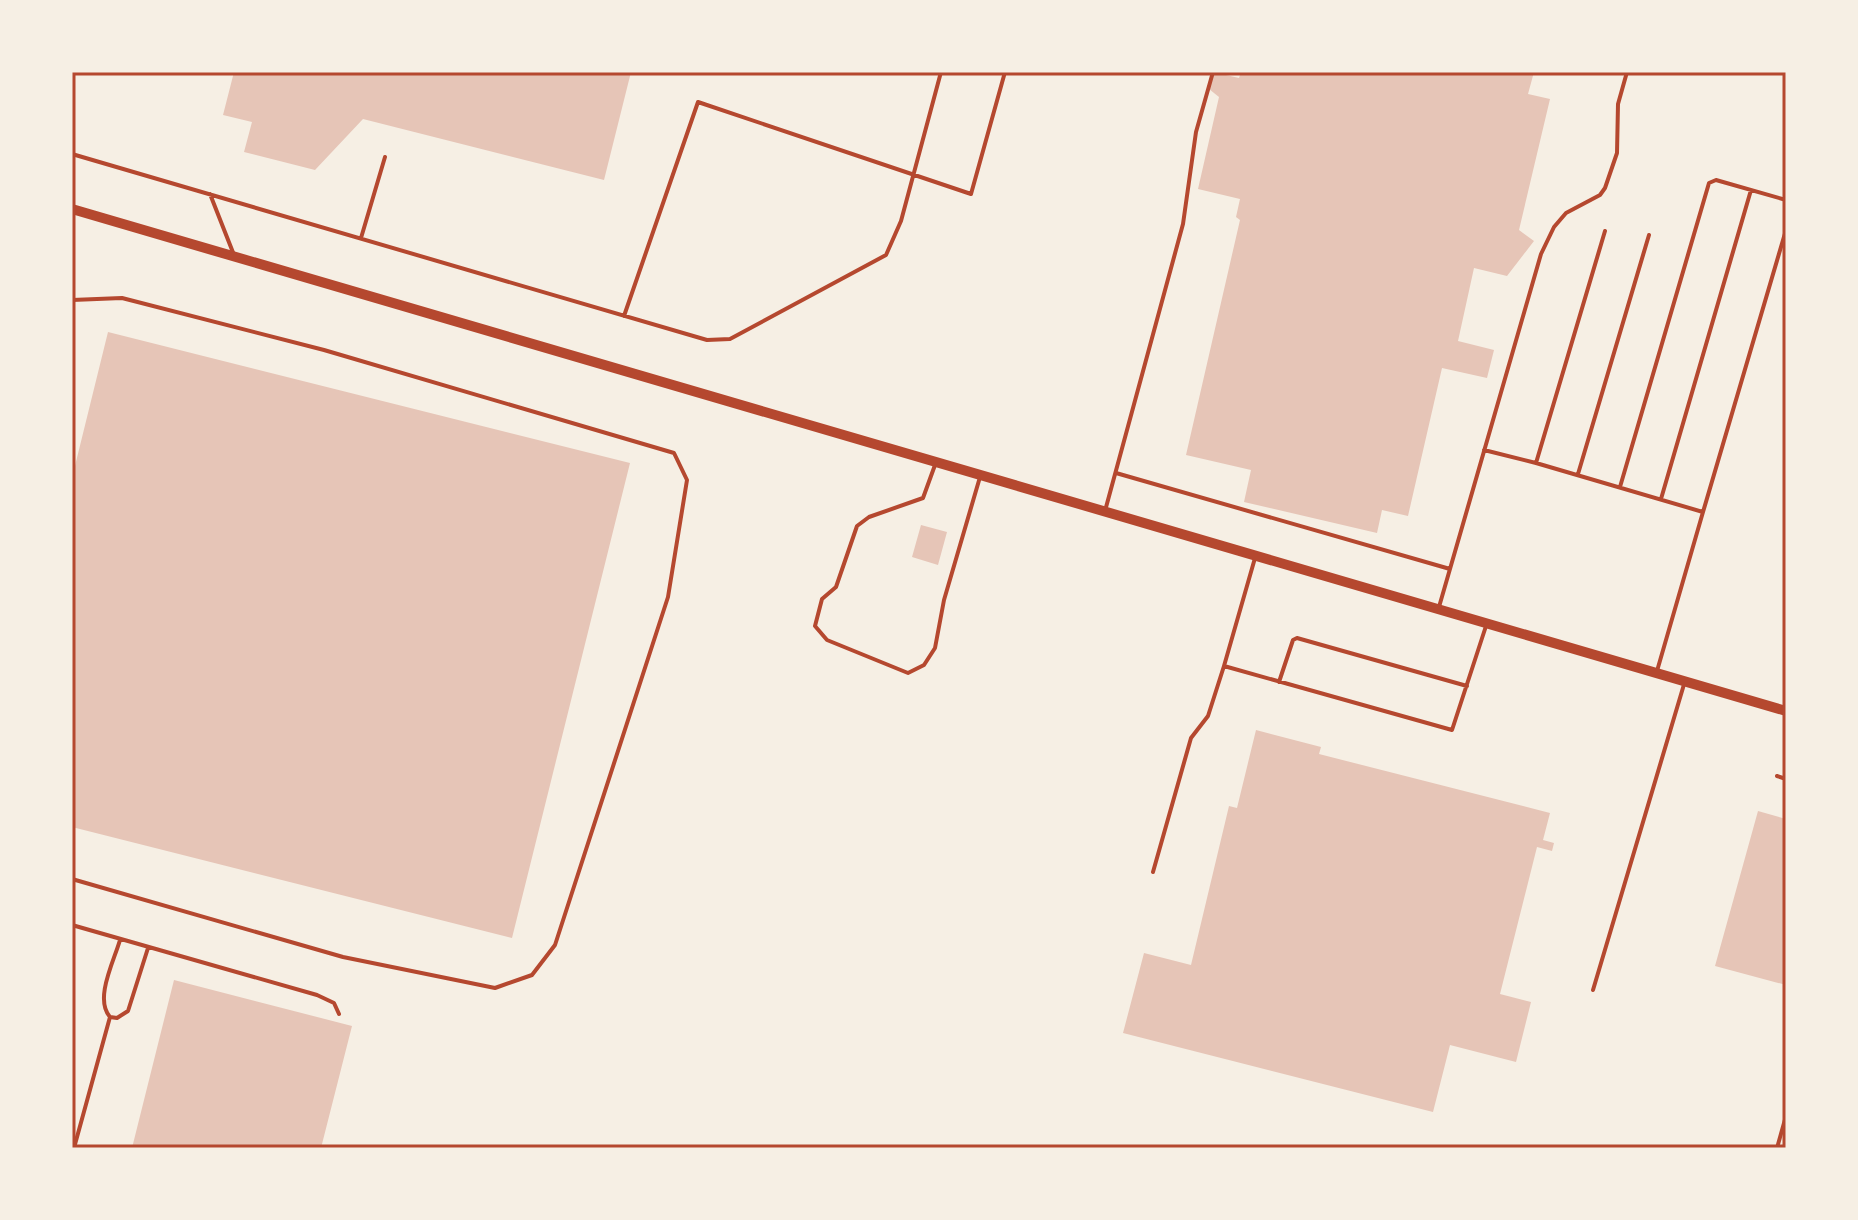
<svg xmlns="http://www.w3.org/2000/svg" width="1858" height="1220" font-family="Cabin,sans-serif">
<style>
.building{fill:#e6c5b7}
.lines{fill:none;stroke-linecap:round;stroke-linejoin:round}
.service{stroke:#b5482f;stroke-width:4}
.tertiary{stroke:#b5482f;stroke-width:10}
.neatline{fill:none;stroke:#b5482f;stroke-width:3}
</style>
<rect width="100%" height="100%" fill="#f6efe4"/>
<path class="building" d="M234,72H631L604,180L363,119L315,170L244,152L252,122L223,115Z
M1213,72L1239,78L1241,72H1534L1528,94L1550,99L1519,230L1534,241L1507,276L1474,268L1458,341L1494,350L1487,378L1442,368L1408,516L1382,510L1377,533L1244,502L1251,470L1186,455L1240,220L1236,217L1240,199L1198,189L1219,97L1209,89Z
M108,332L630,463L512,938L72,827V478Z
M921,525L947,532L938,565L912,557Z
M1256,730L1321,747L1319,754L1550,813L1543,840L1554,843L1552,851L1537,847L1500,994L1531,1002L1516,1062L1450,1045L1433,1112L1123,1033L1144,953L1191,965L1229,806L1237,808Z
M1758,811L1786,819V985L1715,966Z
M174,980L352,1026L321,1148H132Z"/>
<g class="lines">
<path class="service" d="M72,154L707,340L730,339L886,255L901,221L941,72
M210,194L234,255
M361,238L385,157
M72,300L122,298L324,350L674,453L687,480L668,597L555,945L532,975L495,988L343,957L72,879
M624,316L698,102L971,194L1005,72
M1484,450L1536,463L1703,512L1657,671
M1536,463L1605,231
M935,465L923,498L869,517L857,526L836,587L822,599L815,626L827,640L908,673L924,665L935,648L944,600L980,477
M1116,473L1450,569
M1578,474L1649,235
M1620,487L1709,183L1716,180L1786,200
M1661,499L1751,190
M1105,511L1183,224L1196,132L1213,72
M1703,512L1786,230
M1255,558L1224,666L1452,730L1486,626
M1439,607L1541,254L1554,227L1566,213L1600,195L1605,188L1617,153L1618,104L1627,72
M1279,682L1293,640L1297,638L1467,686
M1777,776L1786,779
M1153,872L1191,738L1208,716L1224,666
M72,925L317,995L334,1003L339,1014
M1593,990L1685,681
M110,1017L117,1018L128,1011L148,948
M74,1148L110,1017C94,999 114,961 120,940
M1777,1148L1786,1116"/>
<path class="tertiary" d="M72,209L1786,711"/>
</g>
<rect width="1858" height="1220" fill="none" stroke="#f6efe4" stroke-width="148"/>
<rect x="74" y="74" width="1710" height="1072" class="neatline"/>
</svg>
